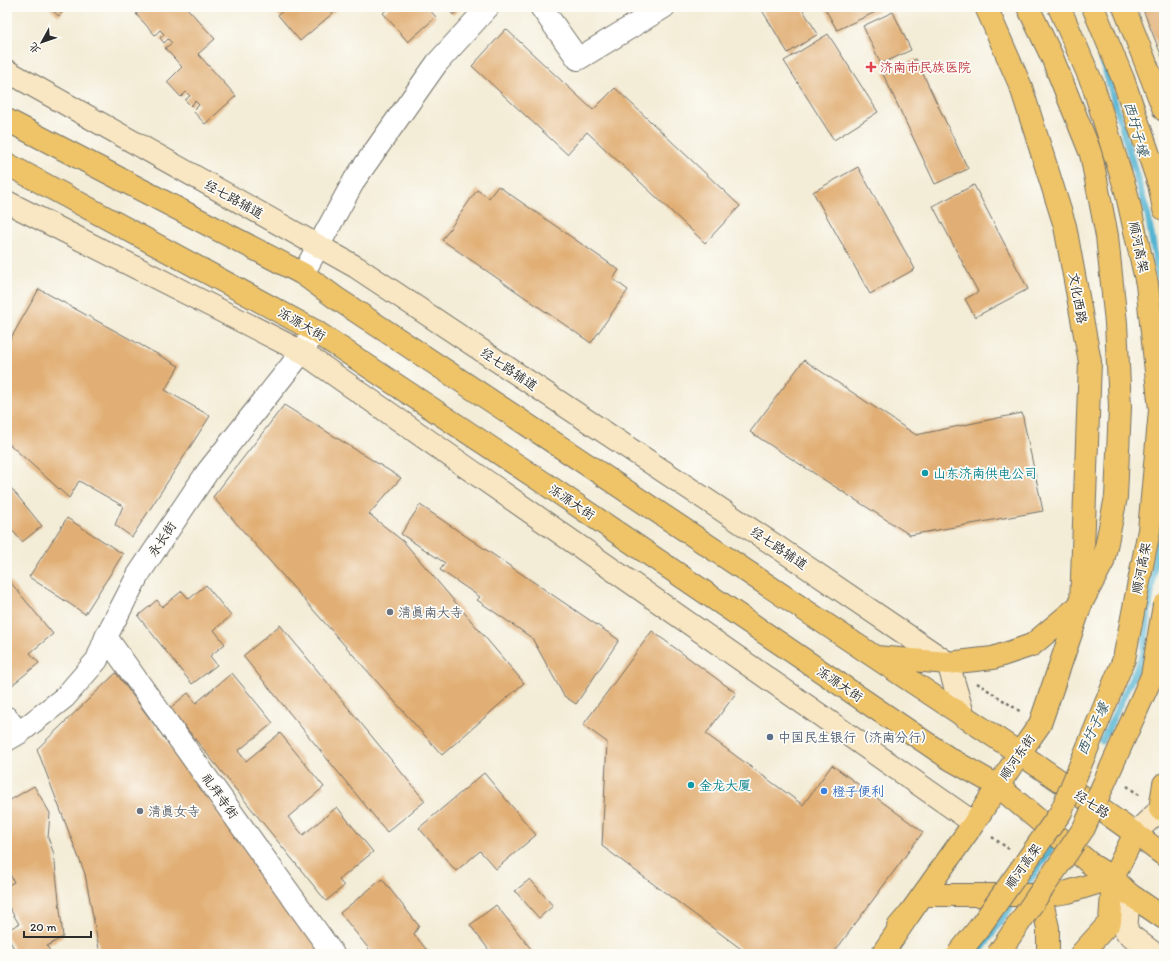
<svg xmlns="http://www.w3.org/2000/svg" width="1171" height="961" font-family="Itim,'LXGW WenKai TC',sans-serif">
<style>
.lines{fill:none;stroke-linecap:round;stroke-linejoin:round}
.stream{stroke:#53b4d2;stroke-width:7}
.building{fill:#e1af75}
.street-casing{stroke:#716f67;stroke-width:24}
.secondary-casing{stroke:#716f67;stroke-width:24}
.primary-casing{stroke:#716f67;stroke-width:24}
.highway-casing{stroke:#716f67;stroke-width:24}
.path{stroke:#716f67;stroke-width:2.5;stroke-dasharray:3 3;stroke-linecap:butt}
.street{stroke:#fff;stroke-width:22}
.secondary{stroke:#f9e7c3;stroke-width:22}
.primary{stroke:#efc469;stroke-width:22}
.highway{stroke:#efc469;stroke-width:22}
.highway-bridge-casing{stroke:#716f67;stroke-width:24;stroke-linecap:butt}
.highway-bridge{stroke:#efc469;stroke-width:22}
.health-dot{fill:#e0444e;stroke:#fdfcf7;stroke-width:1.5}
.culture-dot{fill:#0f9aa8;stroke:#fdfcf7;stroke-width:1.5}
.worship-dot{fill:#6b7280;stroke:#fdfcf7;stroke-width:1.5}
.service-dot{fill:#5c6f8a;stroke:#fdfcf7;stroke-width:1.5}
.shop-dot{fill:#3f7fe0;stroke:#fdfcf7;stroke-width:1.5}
.labels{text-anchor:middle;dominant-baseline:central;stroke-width:3.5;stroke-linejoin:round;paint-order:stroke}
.health-label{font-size:13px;fill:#be3a42;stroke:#fdfcf7;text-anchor:start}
.street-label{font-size:13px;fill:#2b2b2b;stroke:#fdfcf7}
.culture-label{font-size:13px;fill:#0d838f;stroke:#fdfcf7;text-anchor:start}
.worship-label{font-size:13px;fill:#5b616d;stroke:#fdfcf7;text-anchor:start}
.service-label{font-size:13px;fill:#4e5e75;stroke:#fdfcf7;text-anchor:start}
.shop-label{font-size:13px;fill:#366cbe;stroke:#fdfcf7;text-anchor:start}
.water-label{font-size:14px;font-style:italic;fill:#395b65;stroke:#fdfcf7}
</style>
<rect width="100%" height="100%" fill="#fdfcf7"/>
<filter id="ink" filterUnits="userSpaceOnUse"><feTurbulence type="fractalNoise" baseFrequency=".025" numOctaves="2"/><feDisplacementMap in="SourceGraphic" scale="8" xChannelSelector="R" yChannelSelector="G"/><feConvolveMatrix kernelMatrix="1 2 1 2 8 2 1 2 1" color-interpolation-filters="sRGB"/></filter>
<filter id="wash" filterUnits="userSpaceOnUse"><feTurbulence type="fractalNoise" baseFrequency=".012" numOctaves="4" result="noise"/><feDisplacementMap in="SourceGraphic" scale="16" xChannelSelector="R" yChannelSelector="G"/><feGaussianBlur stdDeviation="0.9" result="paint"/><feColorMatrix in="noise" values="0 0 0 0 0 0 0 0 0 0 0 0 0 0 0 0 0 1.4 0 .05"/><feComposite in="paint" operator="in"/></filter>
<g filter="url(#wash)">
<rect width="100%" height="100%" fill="#f3ecd6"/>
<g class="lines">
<path class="stream" d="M1099,48L1148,216L1164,308
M1162,506L1164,490
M1102,741L1143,655L1157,544
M1022,891L1048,854L1056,837
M978,954L1016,899"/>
</g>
<g id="blocks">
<path class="building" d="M48,7H67L59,16Z
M141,7H186L215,39L198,54L236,96L205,124L193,111L199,105L195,101L191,106L185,100L190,96L186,92L181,97L167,82L182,67L165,48L172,43L168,39L164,43L160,38L164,34L160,30L155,35L136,14L143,9Z
M285,7H340L300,41L278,15L286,8Z
M390,7H427L436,17L408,42L383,13Z
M447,7H462L453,15Z
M760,7H801L818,34L788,53Z
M824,7H886L837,30Z
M1142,7H1164V62Z
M893,12L911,50L881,64L863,26Z
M506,29L593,110L615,88L740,206L705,243L587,132L567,154L472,66Z
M828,34L878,112L834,140L784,61Z
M916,59L968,169L935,184L883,74Z
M858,167L915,269L870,294L813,192Z
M974,185L1028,289L975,317L965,299L978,292L933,206Z
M498,186L619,270L613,279L628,290L591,343L442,240L477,190L489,198Z
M39,289L179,366L165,390L210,416L132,537L115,525L123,506L79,481L69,498L7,442V345Z
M804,360L916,435L1022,413L1043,511L910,535L750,432Z
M284,405L401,478L369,514L404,542L524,683L442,755L213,497Z
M7,483L42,526L22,542L7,524Z
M420,505L619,640L576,704L564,696L532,638L477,600L480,597L440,570L445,563L401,534Z
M67,518L123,554L85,614L29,577Z
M7,578L53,634L30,653L39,663L11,686L7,681V655L10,652L7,648Z
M206,585L231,616L214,630L225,644L210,656L217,665L192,684L138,616L157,600L162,607L182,591L189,599Z
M280,625L425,801L387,832L243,656Z
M652,631L736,693L706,734L803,805L832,765L923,832L833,954H748L602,846L607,742L583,725Z
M116,673L322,951L318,954H100L85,874L37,749Z
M232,673L273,723L238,751L246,761L280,733L324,787L288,817L303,835L337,807L373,852L339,880L344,886L326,901L170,708L188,693L196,703Z
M484,773L536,835L496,869L480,851L456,871L419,828Z
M34,786L50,813L48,838L54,854L63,937L47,946L52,954H17L7,936V930L19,924L7,904V886L14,882L7,869V838L9,837L7,833V802Z
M382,879L419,926L414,934L430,954H373L340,913Z
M530,879L553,906L539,918L515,891Z
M496,905L535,954H492L470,925Z"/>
</g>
</g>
<g filter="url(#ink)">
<use href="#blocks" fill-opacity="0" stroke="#716f67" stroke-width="1"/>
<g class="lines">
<defs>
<path id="street" d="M541,7L578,59L664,7
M303,274L355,179L437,63L488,7
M106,637L333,954
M7,718L19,733
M7,740L19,733L65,697L97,660L106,637L138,575L208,471L302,352L315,331"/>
<path id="secondary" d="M7,71L356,267L773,544L948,663L964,717
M7,202L302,352L974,823
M1135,833L1164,806
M1129,894L1126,932L1155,954"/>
<path id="primary" d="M7,120L303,274L336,298C513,415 690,533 866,651C966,718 1067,783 1164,855
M7,164L315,331L556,491L950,759L998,786L1092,865L1113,878L1129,894L1164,918
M876,657L948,663L993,658L1032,645L1081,604
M923,895H1048L1068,892L1113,878
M1032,895L1043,906L1048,928V954
M898,927L910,913L974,823L1019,754L1040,724L1081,604L1090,362L1065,226L1021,87L986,7
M1081,954L1110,922L1113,878L1135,833"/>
<path id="highway" d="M1028,7L1052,57L1091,154L1107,236L1116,323L1120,407L1116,497L1103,562L1081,604
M1093,7L1123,79L1159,184L1164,209
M1124,7L1164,110
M1160,809L1164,784
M882,954L910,913"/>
</defs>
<use href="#street" class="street-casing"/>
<use href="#secondary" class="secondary-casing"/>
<use href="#primary" class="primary-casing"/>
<use href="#highway" class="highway-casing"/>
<path class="path" d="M977,683L1021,712
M1127,786L1139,795
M992,837L1009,849"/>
<use href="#street" class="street"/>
<use href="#secondary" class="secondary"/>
<use href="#primary" class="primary"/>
<use href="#highway" class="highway"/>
<defs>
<path id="highway-bridge" d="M958,954L979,928L1061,812L1124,659L1149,530L1160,410L1147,284L1126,191L1093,85L1059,7
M998,954L1084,828L1152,676L1164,605"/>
</defs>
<use href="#highway-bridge" class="highway-bridge-casing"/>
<use href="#highway-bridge" class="highway-bridge"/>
</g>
</g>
<path class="health-dot" d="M869 61h4v4h4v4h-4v4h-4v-4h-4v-4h4z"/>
<g class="culture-dot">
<circle cx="925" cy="473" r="4"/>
<circle cx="691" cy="785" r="4"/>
</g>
<g class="worship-dot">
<circle cx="390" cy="612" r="4"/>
<circle cx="140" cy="811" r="4"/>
</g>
<circle class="service-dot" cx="770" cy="737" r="4"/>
<circle class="shop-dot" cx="824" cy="791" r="4"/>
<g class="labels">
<g class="health-label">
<text x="880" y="67">济南市民族医院</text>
</g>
<g class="street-label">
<text transform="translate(234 199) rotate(29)">经七路辅道</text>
<text transform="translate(1139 247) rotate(78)">顺河高架</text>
<text transform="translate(1078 298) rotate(80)">文化西路</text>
<text transform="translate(302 324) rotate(30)">泺源大街</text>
<text transform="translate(509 369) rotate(34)">经七路辅道</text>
<text transform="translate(572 502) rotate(34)">泺源大街</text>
<text transform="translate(162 539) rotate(-56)">永长街</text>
<text transform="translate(779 548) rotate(34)">经七路辅道</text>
<text transform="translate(1141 568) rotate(-79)">顺河高架</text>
<text transform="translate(840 684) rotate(34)">泺源大街</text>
<text transform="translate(1017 757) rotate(-56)">顺河东街</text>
<text transform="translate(220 796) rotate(54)">礼拜寺街</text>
<text transform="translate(1092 804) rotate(34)">经七路</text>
<text transform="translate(1023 866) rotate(-55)">顺河高架</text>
</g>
<g class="culture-label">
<text x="933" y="473">山东济南供电公司</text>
<text x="699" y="785">金龙大厦</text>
</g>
<g class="worship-label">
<text x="398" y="612">清真南大寺</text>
<text x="148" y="811">清真女寺</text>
</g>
<g class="service-label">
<text x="778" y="737">中国民生银行（济南分行）</text>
</g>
<g class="shop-label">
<text x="832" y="791">橙子便利</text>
</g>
<g class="water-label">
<text transform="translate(1136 129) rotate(74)">西圩子壕</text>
<text transform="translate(1093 729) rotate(-65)">西圩子壕</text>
</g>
</g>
<rect width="1171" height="961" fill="none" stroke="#fdfcf7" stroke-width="24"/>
<g transform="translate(42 42) rotate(230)" stroke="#fdfcf7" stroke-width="3" paint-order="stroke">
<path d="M0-3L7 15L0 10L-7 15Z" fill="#2b2b2b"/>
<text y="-6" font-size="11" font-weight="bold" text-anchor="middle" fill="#2b2b2b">北</text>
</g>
<path d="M24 931v6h67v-6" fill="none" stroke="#2b2b2b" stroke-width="2"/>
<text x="30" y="931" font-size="12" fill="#2b2b2b" stroke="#fdfcf7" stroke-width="3" paint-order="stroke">20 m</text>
</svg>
